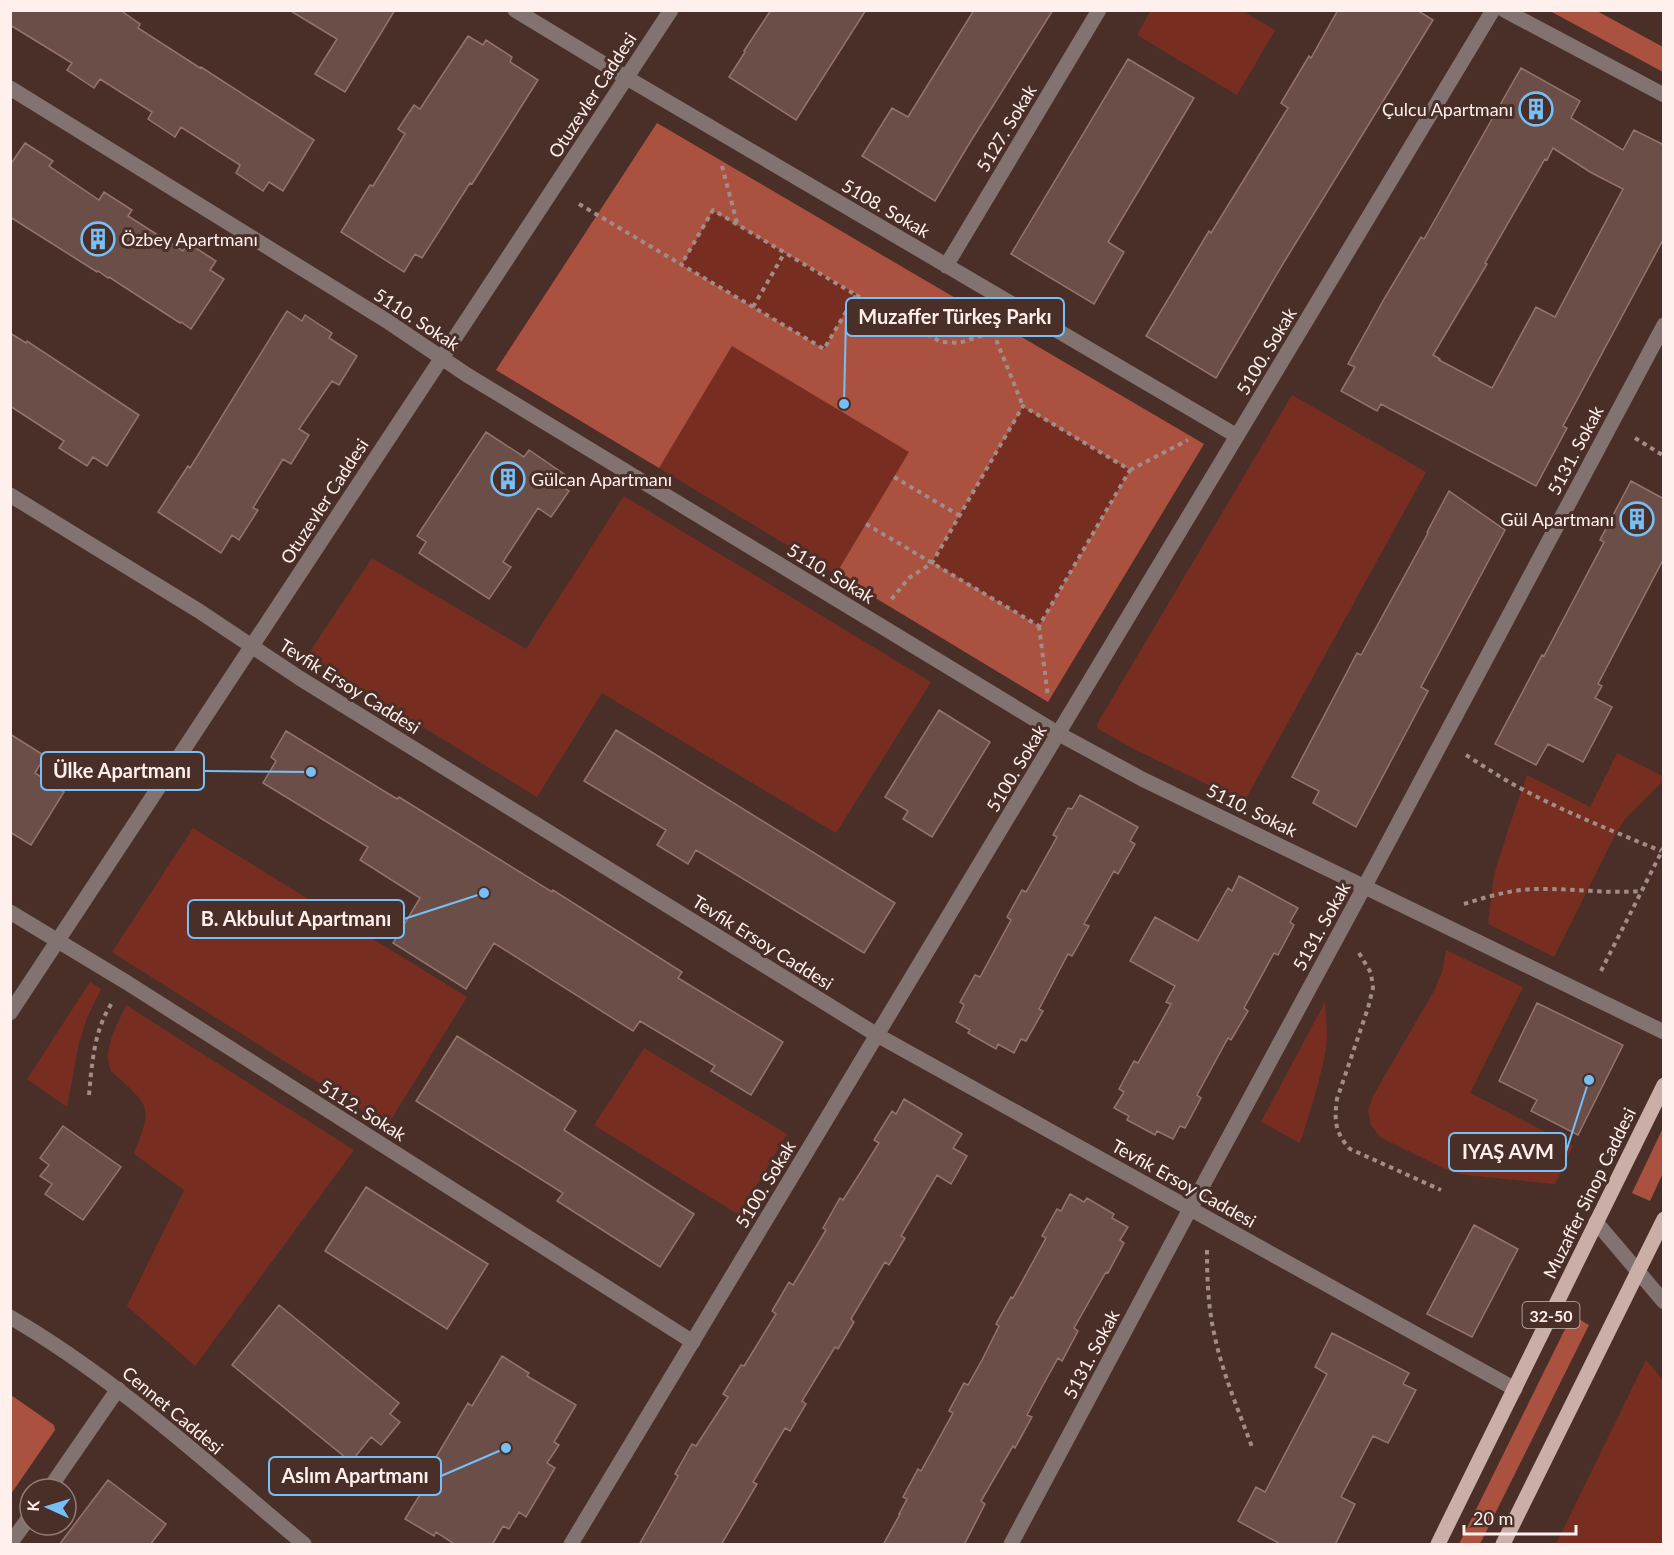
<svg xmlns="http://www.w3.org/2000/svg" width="1674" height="1555" font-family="Lato,sans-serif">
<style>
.green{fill:#772e21}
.forest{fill:#aa5140;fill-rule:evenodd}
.building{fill:#6c4e48;stroke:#94746d;stroke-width:1.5;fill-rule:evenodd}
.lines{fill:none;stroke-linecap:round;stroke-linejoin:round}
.path{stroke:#a18c87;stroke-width:4;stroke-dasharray:4.5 4.5;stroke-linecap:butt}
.service{stroke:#827370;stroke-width:15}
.minor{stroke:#827370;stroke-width:15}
.tertiary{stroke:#827370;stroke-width:15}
.primary{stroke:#ccaea8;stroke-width:15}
.labels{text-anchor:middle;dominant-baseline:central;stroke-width:6;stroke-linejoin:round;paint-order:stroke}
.shield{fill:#4a2f29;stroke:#c9b6b2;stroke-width:1.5}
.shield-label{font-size:16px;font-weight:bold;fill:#fff0ed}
.street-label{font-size:18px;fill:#fff0ed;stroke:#4a2f29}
.poi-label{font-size:18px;fill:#fff0ed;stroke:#4a2f29;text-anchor:end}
.leader{fill:none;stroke:#76c0f7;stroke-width:2}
.callout-dot{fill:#76c0f7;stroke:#4a2f29;stroke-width:2}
.callout{fill:#4a2f29;stroke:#76c0f7;stroke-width:2}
.callout-label{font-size:20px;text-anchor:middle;font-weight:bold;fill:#fff0ed}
</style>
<rect width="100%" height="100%" fill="#4a2f29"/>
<path class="green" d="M1151,10L1242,11L1275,30L1237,95L1137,35Z
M657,123L1204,444L1048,702L496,370Z
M1292,395L1426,472L1244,802L1134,749L1100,730L1097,728V724Z
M624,496L931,682L836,833L602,693L537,797L307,656L372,558L526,649Z
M1617,753L1663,776V781L1626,818L1616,833L1554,957L1488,924L1494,875L1508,830L1527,775L1590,807Z
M193,828L467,997L387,1126L112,952Z
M1446,950L1523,987L1470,1093L1573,1146L1555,1184L1465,1175L1445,1169L1380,1137L1371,1125L1368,1111L1373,1096L1435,989L1443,969Z
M90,982L101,989L87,1018L79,1043L67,1107L27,1079Z
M1325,1002C1326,1018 1328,1034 1326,1049C1320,1081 1310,1112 1300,1143L1261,1122Z
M126,1005L354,1150L195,1366L127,1306L184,1190L134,1154C138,1141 148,1123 145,1109C143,1097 119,1079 111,1071C101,1050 118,1024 126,1005Z
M644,1048L787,1134L739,1215L594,1125Z
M1646,1360L1663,1380V1544H1556Z"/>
<path class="forest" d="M1550,11H1597L1663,47V72Z
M657,123L1204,444L1048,702L836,574L909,452L732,346L659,468L496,370ZM713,211L856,294L824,349L682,265ZM1023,407L1130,470L1039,626L932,562Z
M1663,1128V1173L1650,1201L1632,1193Z
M1572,1315L1589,1325L1480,1544H1459Z
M11,1395L54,1425L55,1430L11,1494Z"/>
<path class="building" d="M10,10H120L140,24L138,28L200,68L201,67L314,140L283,191L269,182L263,191L236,173L240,165L181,127L175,137L148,119L152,112L100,79L94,88L67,70L72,63L10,25Z
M289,10H395L345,92L315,74L337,39Z
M771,10H866L796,120L729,77L745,52L744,51Z
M974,10H1053L969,144L935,201L862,156L892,108L908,117Z
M1338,10H1417L1433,20L1284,262L1216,378L1146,336L1209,231L1211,233L1288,108L1281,103L1309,56L1311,58Z
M468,36L483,45L486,40L512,57L510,62L538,80L472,184L470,183L422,258L415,254L404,272L341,232L370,185L373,186L405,134L398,129L414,105L420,109Z
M1128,59L1194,98L1108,242L1124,252L1094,304L1011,254Z
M1521,68L1580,101L1571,118L1623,150L1634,130L1664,145V238L1563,426L1567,428L1536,486L1381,404L1377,411L1341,391L1355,367L1348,364L1384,299L1421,237L1424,239ZM1553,148L1590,172L1623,189L1555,317L1536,307L1492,388L1439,360L1440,359L1433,355L1487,264L1485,263L1545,159L1547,160Z
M25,143L53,161L49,166L99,200L104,192L132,210L128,216L183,251L188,243L216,261L210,270L224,279L191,329L181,322L180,323L109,277L108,278L98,271L97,272L10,217V165Z
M287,311L302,321L305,315L332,333L329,338L357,356L339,385L332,381L299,429L309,435L291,464L283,459L253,508L258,510L239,540L232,535L221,553L158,512L188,466L190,468Z
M10,333L26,343L27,341L139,415L107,466L93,457L87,466L59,448L64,441L10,406Z
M486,432L524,457L529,450L564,474L558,484L569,491L551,517L538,508L503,562L511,567L489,599L419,553L426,542L417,536Z
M1631,481L1664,499V558L1598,684L1602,686L1595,698L1612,707L1583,762L1548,744L1536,765L1495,744L1542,655L1544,656L1604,542L1600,540Z
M1449,491L1505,530L1421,687L1428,691L1356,827L1313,803L1319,791L1292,777L1357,653L1361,655L1428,533L1427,532Z
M939,710L990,742L932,837L903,819L908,811L885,797Z
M616,730L895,903L864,953L696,850L688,864L657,845L666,830L584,781Z
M286,731L397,799L399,797L552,892L553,890L682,972L678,978L783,1042L751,1095L711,1071L715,1066L640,1021L633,1031L494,943L466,989L393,943L420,898L360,860L368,847L263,783L276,761L271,757Z
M10,734L45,756L35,773L64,792L31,845L10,832Z
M1080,795L1138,827L1130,841L1135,844L1118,874L1114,871L1084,924L1089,926L1072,956L1068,954L1039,1009L1043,1011L1026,1041L1021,1039L1014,1053L998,1044L996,1049L968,1033L970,1030L956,1022L964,1005L960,1002L975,975L980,977L1011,920L1007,917L1022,890L1026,892L1057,837L1053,835L1068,808L1072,809Z
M1239,876L1298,908L1290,922L1294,925L1278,955L1274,953L1244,1008L1248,1011L1231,1040L1228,1038L1197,1095L1201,1098L1185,1128L1180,1126L1173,1139L1157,1131L1155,1135L1127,1120L1129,1116L1114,1108L1124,1092L1119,1089L1134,1061L1138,1063L1171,1004L1166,1002L1175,986L1130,961L1155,917L1198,941L1228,888L1232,891Z
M1537,1003L1623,1045L1578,1135L1531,1111L1537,1100L1499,1081Z
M457,1036L576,1111L564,1130L694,1214L660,1267L557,1201L563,1193L416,1101Z
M904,1099L962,1134L953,1148L967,1156L951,1184L937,1175L901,1236L905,1238L889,1265L885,1262L851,1319L854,1322L838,1349L835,1347L802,1401L806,1404L790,1431L785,1428L753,1482L757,1484L721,1545H639L678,1476L675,1474L692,1444L696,1446L728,1397L723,1394L741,1365L744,1366L776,1314L772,1311L789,1282L793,1285L826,1230L823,1228L840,1198L843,1200L879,1143L874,1140L892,1111L896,1114Z
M63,1126L121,1167L83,1220L45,1194L52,1184L40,1176L49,1165L40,1158Z
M366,1187L488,1264L447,1329L325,1251Z
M1070,1194L1084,1202L1087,1198L1114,1214L1112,1218L1128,1227L1120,1240L1124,1243L1108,1273L1106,1272L1074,1328L1078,1331L1062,1361L1058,1358L1042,1387L1027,1415L1032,1417L1015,1448L1013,1446L981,1501L985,1504L964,1545H883L900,1514H899L907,1499L903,1497L918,1469L921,1471L953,1413L949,1411L964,1383L968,1385L982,1360L999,1326L996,1324L1011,1297L1013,1298L1046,1238L1042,1236L1057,1209L1061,1211Z
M1474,1225L1518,1249L1472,1337L1427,1314Z
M279,1305L399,1403L390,1414L400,1422L381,1445L371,1437L351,1462L232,1365Z
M1332,1333L1409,1373L1403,1384L1416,1390L1388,1443L1373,1436L1341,1497L1355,1504L1335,1545H1282L1238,1521L1256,1487L1265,1492L1327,1374L1315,1367Z
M502,1356L529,1373L527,1376L576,1405L554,1442L559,1445L547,1463L555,1468L526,1517L519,1512L509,1529L503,1526L492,1545H456L436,1532L434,1536L405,1519L434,1472L429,1469L468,1403L472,1406Z
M108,1480L166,1524L150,1545H59Z"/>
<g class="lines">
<path class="path" d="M722,166L737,223
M579,204L824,349L856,295L713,210L681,265
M856,295L941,342L959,343L993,332
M753,307L785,252
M991,323L993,332L1023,406
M1635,438L1664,456
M1130,470L1188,440
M894,477L960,516
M866,524L1039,626L1130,470L1023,406L932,563L909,578L889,602
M1039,626L1048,697
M1466,755C1480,764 1494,773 1509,782C1557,809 1610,830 1661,851
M1464,904C1486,897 1510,890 1533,889C1569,888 1605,894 1641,891
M1359,953L1371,973L1373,988L1368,1008L1337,1099C1334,1120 1335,1133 1350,1149L1441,1190
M1601,971L1664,847
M89,1095C92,1063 94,1030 112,1003
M1207,1250C1207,1278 1208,1306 1214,1333C1222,1372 1238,1409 1252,1447"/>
<path class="service" d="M515,10L627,78L1237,436
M1504,10L1664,95
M10,88L387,321L467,375L1059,734L1142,779L1664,1032
M946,266L1099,10
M10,912L126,982L693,1342
M877,1035L1515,1389
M49,1489L118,1389
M10,1544L30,1516
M1011,1544L1190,1209L1375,867L1664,325"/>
<path class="minor" d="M10,495L199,611L301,679L877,1035
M10,1013L671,10
M1596,1222L1664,1302
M571,1544L1493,10"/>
<path class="tertiary" d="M10,1317C117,1379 209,1465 304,1544"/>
<path class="primary" d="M1438,1544L1664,1085
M1503,1544L1664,1219"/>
</g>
<defs>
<symbol id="building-ring" viewBox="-11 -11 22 22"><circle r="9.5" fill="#4a2f29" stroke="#76c0f7" stroke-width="1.5"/><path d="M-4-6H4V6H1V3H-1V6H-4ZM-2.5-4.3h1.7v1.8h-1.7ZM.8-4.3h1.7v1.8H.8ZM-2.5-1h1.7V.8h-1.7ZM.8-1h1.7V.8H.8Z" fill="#76c0f7"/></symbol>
</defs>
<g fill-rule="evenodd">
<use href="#building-ring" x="1517" y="90" width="38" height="38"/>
<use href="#building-ring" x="79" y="220" width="38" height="38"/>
<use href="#building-ring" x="489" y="460" width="38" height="38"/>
<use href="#building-ring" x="1618" y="500" width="38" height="38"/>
</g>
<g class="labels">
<rect class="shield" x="1522.5" y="1302" width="57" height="26" rx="4.5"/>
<g class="shield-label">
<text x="1551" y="1315">32-50</text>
</g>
<g class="street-label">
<text transform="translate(592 95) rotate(-57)">Otuzevler Caddesi</text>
<text transform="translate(1006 128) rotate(-59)">5127. Sokak</text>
<text transform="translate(886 208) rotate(30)">5108. Sokak</text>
<text transform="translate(417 319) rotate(33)">5110. Sokak</text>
<text transform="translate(1266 351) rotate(-59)">5100. Sokak</text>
<text transform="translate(1575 450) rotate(-62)">5131. Sokak</text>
<text transform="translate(324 501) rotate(-57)">Otuzevler Caddesi</text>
<text transform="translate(831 573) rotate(31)">5110. Sokak</text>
<text transform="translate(350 686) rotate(32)">Tevfik Ersoy Caddesi</text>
<text transform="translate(1016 768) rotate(-59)">5100. Sokak</text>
<text transform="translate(1252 810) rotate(26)">5110. Sokak</text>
<text transform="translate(1321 926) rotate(-61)">5131. Sokak</text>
<text transform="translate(763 942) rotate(32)">Tevfik Ersoy Caddesi</text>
<text transform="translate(363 1110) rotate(32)">5112. Sokak</text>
<text transform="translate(1184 1183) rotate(29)">Tevfik Ersoy Caddesi</text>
<text transform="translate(765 1184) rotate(-59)">5100. Sokak</text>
<text transform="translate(1589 1193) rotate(-64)">Muzaffer Sinop Caddesi</text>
<text transform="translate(1091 1354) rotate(-62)">5131. Sokak</text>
<text transform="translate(173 1410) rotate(40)">Cennet Caddesi</text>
</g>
<g class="poi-label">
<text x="1513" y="109">Çulcu Apartmanı</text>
<text x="121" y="239" text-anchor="start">Özbey Apartmanı</text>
<text x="531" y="479" text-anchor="start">Gülcan Apartmanı</text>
<text x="1614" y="519">Gül Apartmanı</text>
</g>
</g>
<path class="leader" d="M844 404L846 317M311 772L204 771M484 893L404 919M1589 1080L1566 1152M506 1448L441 1476"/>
<g class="callout-dot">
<circle cx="844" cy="404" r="6"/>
<circle cx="311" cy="772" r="6"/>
<circle cx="484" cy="893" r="6"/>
<circle cx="1589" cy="1080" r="6"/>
<circle cx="506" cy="1448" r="6"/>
</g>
<g class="callout">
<rect x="846" y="298" width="218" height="38" rx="6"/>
<rect x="41" y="752" width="163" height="38" rx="6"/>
<rect x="188" y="900" width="216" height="38" rx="6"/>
<rect x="1449" y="1133" width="117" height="38" rx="6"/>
<rect x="269" y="1457" width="172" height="38" rx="6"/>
</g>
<g class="callout-label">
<text x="955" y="324">Muzaffer Türkeş Parkı</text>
<text x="122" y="778">Ülke Apartmanı</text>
<text x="296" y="926">B. Akbulut Apartmanı</text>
<text x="1508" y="1159">IYAŞ AVM</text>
<text x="355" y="1483">Aslım Apartmanı</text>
</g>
<rect width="1674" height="1555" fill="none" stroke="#fff0ed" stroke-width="24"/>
<g transform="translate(48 1507) rotate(274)"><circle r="28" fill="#4a2f29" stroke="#927c77" stroke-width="1.5"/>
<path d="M0-4.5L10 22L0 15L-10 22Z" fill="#76c0f7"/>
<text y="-9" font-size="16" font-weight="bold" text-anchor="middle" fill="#fff0ed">K</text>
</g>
<path d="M1464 1525v9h112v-9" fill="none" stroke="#fff0ed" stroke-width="3"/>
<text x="1473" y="1525" font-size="18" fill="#fff0ed" stroke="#4a2f29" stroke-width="4.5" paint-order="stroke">20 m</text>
</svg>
